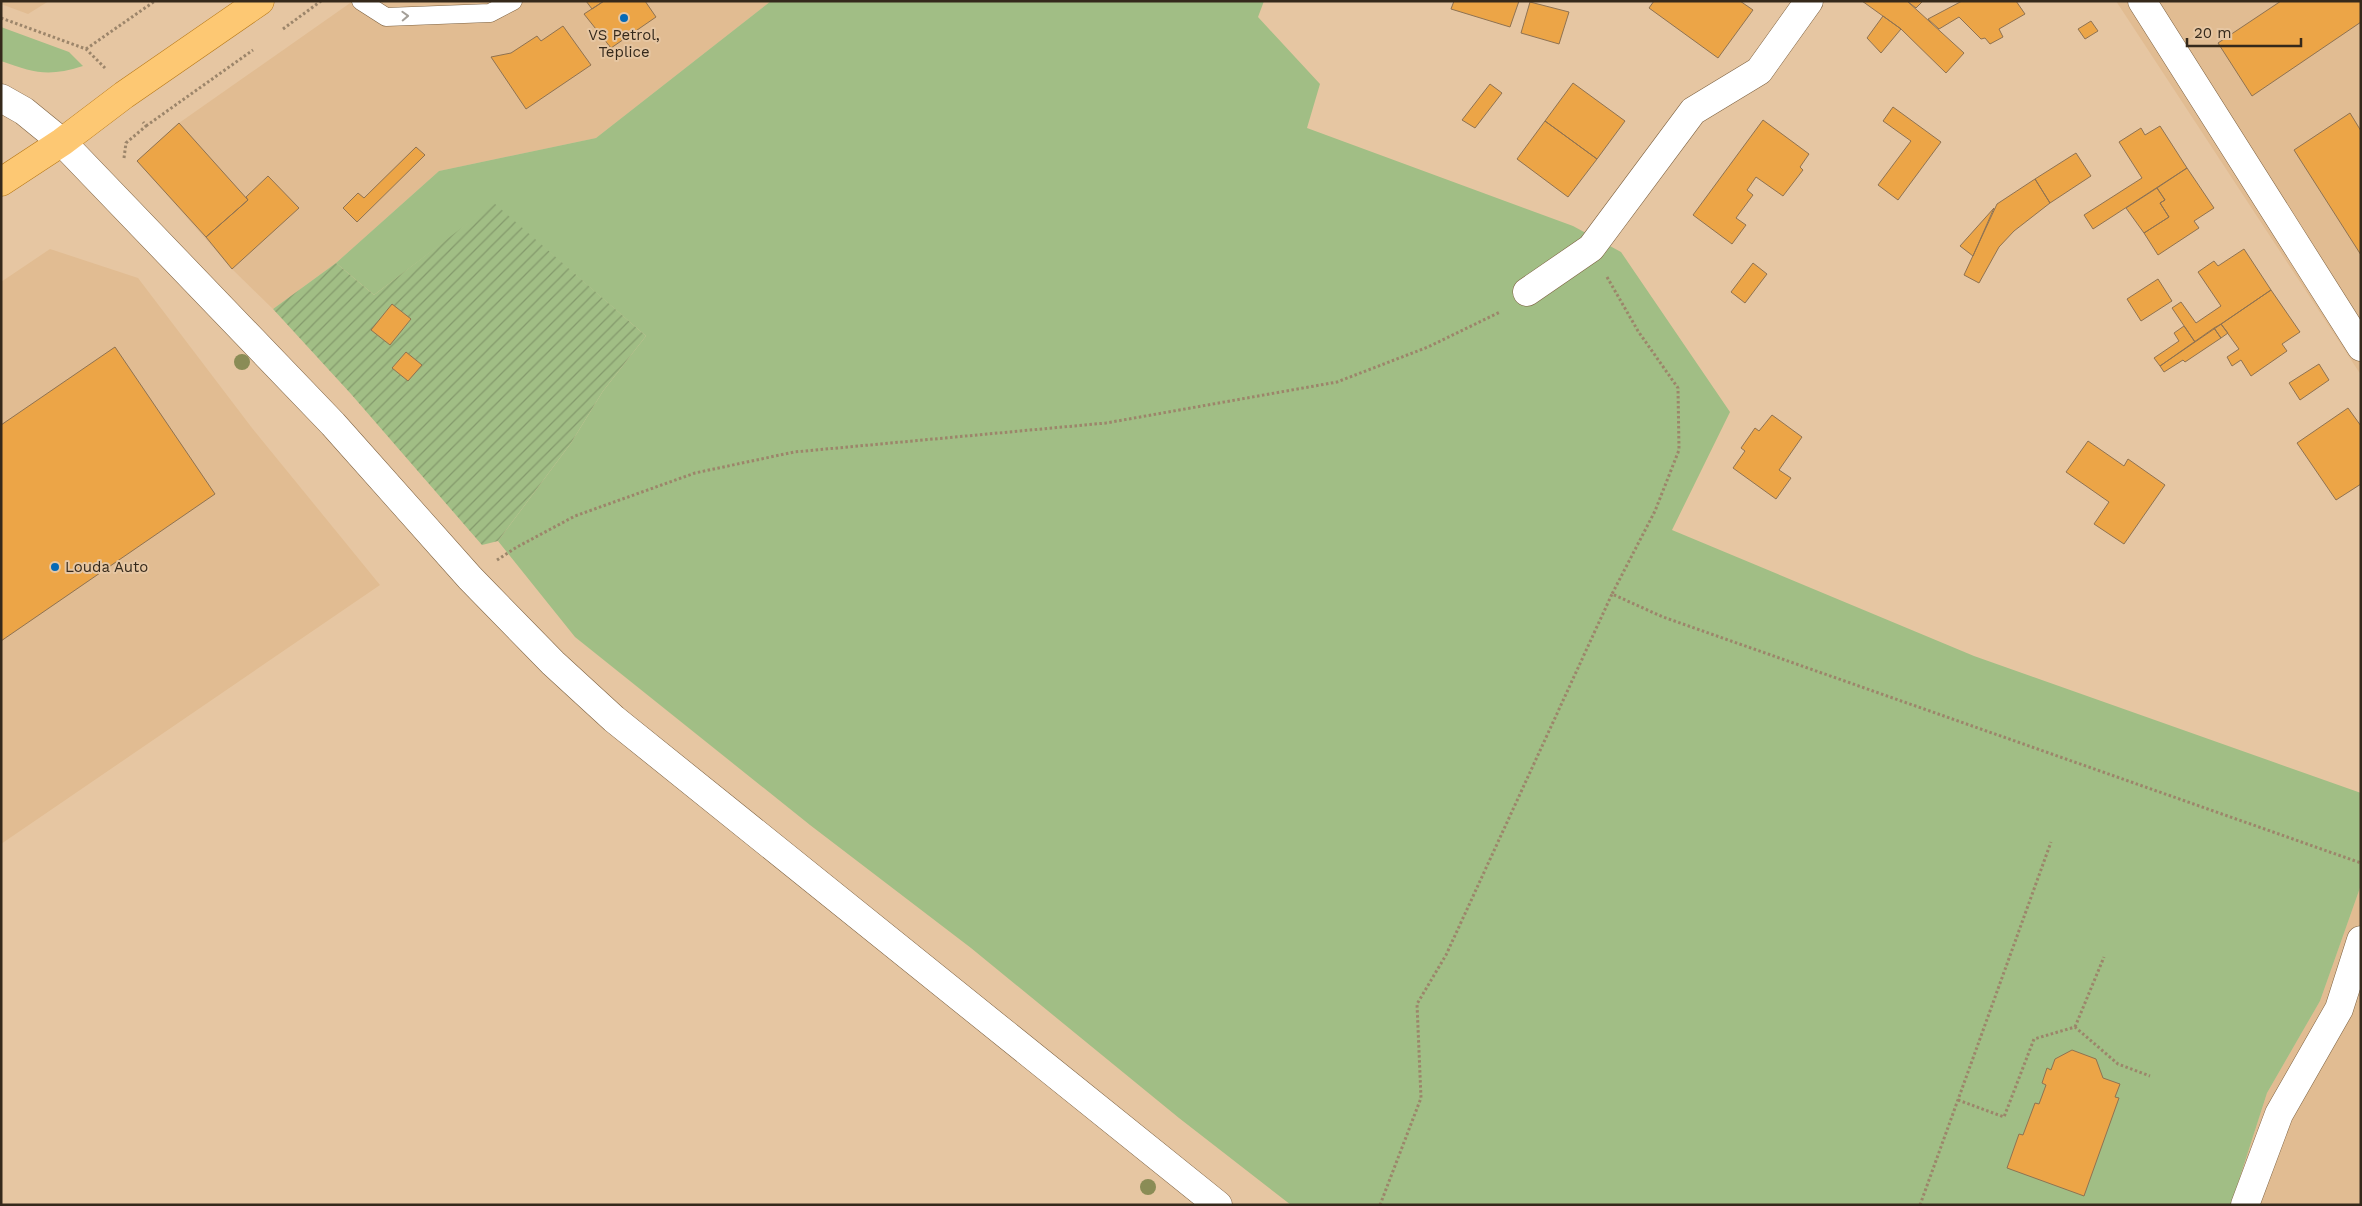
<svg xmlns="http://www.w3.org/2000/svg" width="2362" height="1206" font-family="'Work Sans',sans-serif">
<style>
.built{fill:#e1bc92}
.grass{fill:#a1be85}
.garden{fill:url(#garden-furrows)}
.building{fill:#eca547;stroke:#8f7251}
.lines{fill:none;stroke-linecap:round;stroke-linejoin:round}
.lane-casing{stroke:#7d6140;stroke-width:19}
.street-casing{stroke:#7d6140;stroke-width:29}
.secondary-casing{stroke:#7d6140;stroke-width:29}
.primary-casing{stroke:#b67818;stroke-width:29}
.path{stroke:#9c856a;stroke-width:3;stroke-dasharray:2.5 2.5;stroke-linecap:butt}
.lane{stroke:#fff;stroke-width:18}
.street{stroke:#fff;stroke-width:28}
.secondary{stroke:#fff;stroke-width:28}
.primary{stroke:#fdc873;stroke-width:28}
.tree{fill:#8a8c56}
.oneway{stroke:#a49f98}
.poi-dot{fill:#066ab6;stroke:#e6c6a2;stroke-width:2}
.labels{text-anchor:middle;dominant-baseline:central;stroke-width:4;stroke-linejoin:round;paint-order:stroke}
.poi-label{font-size:15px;fill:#35291b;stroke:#e6c6a2}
</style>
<defs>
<pattern id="garden-furrows" width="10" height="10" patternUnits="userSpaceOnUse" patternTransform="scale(1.25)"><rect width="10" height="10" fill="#a1be85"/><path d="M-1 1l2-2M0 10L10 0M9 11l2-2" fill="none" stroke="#849a6c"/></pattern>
</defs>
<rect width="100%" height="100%" fill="#e6c6a2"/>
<path class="built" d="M1,1H49L28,14L1,4Z
M353,1H771L596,138L439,171L336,263L273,309L232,269L137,161L179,123Z
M2116,1H2361V375Z
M50,249L138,278L252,428L380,585L1,844V282Z
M2361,885V1205H2231L2267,1093L2320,1001Z"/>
<path class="grass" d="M771,1H1264L1258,17L1320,84L1307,128L1573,226L1621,252L1730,412L1672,530L1974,656L2361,793V885L2320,1001L2267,1093L2231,1205H1291L1179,1118L971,948L810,825L575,637L498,541L571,443L603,391L646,336L494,204L374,295L336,263L439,171L596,138Z
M1,27L69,52L83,66C48,77 35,73 1,61Z"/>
<path class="garden" d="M494,203L646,336L603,391L571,443L498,541L482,545L351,394L273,309L336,263L374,295Z"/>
<path class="building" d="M586,1H604L592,9Z
M604,1H645L656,17L611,48L584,14Z
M1454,1H1519L1510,27L1451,9Z
M1654,1H1740L1753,10L1718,58L1649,8Z
M1862,1H1907L1964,53L1946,73L1901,29Z
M1907,1H1923L1916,8Z
M1962,1H2016L2025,14L1999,29L2003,37L1990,44L1985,38L1981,39L1959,17L1939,29L1928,19Z
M2281,1H2361V22L2252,96L2218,43Z
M1530,2L1569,12L1559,44L1521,33Z
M1883,16L1901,29L1881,53L1867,38Z
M2091,21L2098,31L2085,39L2078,29Z
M563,26L591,65L526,109L491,57L511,53L537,36L541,41Z
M1573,83L1625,121L1597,159L1545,121Z
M1490,84L1502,93L1475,128L1462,120Z
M1893,107L1941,142L1898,200L1878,185L1911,141L1883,121Z
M2350,113L2361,131V255L2294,150Z
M1763,120L1809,154L1800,167L1803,170L1783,196L1756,177L1747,190L1753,195L1736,218L1746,225L1732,244L1693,215Z
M1545,121L1597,159L1568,197L1517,159Z
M179,123L248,200L206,237L137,161Z
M2160,126L2187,168L2093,229L2084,215L2142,178L2119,142L2141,128L2145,135Z
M416,147L425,155L357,222L343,208L358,193L364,198Z
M2076,153L2091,176L2050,203L2035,179Z
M2187,168L2214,208L2194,221L2199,228L2158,255L2144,233L2169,217L2160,203L2165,200L2157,188Z
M268,176L299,208L232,269L206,237L248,200L246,197Z
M2035,179L2050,203L2014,231L1999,247L1979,283L1964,275L1997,204Z
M2157,188L2165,200L2160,203L2169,217L2144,233L2126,208Z
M1994,208L1973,256L1960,246Z
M2244,249L2271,290L2195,342L2172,308L2181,302L2196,323L2221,306L2198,272L2214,261L2218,266Z
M1753,263L1767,274L1745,303L1731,292Z
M2158,279L2172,301L2141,321L2127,299Z
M2271,290L2300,332L2282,344L2287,351L2251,376L2241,360L2232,366L2227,357L2239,349L2221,324Z
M392,304L411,319L390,345L371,330Z
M2221,324L2228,333L2221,338L2214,328Z
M2184,326L2195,342L2160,366L2154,358L2179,341L2174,333Z
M2214,328L2221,338L2185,362L2183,360L2164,372L2160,366Z
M115,347L215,494L1,641V425Z
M406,352L422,365L408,381L392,368Z
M2319,364L2329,380L2300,400L2289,383Z
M2348,408L2361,426V484L2336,500L2297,443Z
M1772,415L1802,437L1779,470L1791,478L1776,499L1733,468L1745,451L1741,448L1755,428L1759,431Z
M2088,441L2124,466L2128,459L2165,485L2124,544L2094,524L2109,502L2066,472Z
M2072,1050L2096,1059L2103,1078L2120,1084L2115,1097L2119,1098L2084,1196L2007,1168L2019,1134L2023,1135L2035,1103L2039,1104L2046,1085L2042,1083L2047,1068L2051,1070L2055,1059Z"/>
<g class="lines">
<defs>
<path id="lane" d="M361,1L386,17L490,13L513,1"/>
<path id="street" d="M2142,1L2361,347
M1527,292L1591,248L1693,111L1759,71L1809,1
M2245,1205L2279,1114L2339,1009L2361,940"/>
<path id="secondary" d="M1,98L24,111L62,142L333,424L470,578L553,663L614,719L1218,1205"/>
<path id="primary" d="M1,182L62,142L124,95L260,1"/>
</defs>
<use href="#lane" class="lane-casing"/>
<use href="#street" class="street-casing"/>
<use href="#secondary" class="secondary-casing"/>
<use href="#primary" class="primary-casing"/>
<path class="path" d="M1,18L86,49L105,68
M283,29L321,1
M86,49L155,1
M146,126L253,50
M124,158L126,143L146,126L143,122
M1607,277L1638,331L1678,388L1679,450L1655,511L1612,594L1663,617L2361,863
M497,560L517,547L575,516L695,473L794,452L1106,423L1337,382L1428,347L1500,312
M2075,1027L2104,957
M1958,1100L2004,1117L2034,1039L2075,1027L2118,1064L2150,1076
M1380,1205L1421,1098L1417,1004L1446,955L1612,594
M1920,1205L2051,842"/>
<use href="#lane" class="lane"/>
<use href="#street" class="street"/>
<use href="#secondary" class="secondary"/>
<use href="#primary" class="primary"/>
</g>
<g class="tree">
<circle cx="242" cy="362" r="8"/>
<circle cx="1148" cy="1187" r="8"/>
</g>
<defs><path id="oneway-chevron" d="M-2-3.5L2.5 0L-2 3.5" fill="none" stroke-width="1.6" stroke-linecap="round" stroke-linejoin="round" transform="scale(1.25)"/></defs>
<use class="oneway" href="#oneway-chevron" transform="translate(405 16) rotate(-2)"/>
<g class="poi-dot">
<circle cx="624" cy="18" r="5"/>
<circle cx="55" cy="567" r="5"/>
</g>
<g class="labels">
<g class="poi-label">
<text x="624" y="35">VS Petrol,<tspan x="624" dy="17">Teplice</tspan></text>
<text x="65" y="567" text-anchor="start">Louda Auto</text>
</g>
</g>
<rect width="2362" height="1206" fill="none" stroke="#35291b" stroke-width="5"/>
<path d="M2187 38v8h114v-8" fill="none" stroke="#35291b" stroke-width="2.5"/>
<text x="2194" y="38" font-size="15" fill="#35291b" stroke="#e6c6a2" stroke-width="4" paint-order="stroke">20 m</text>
</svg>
